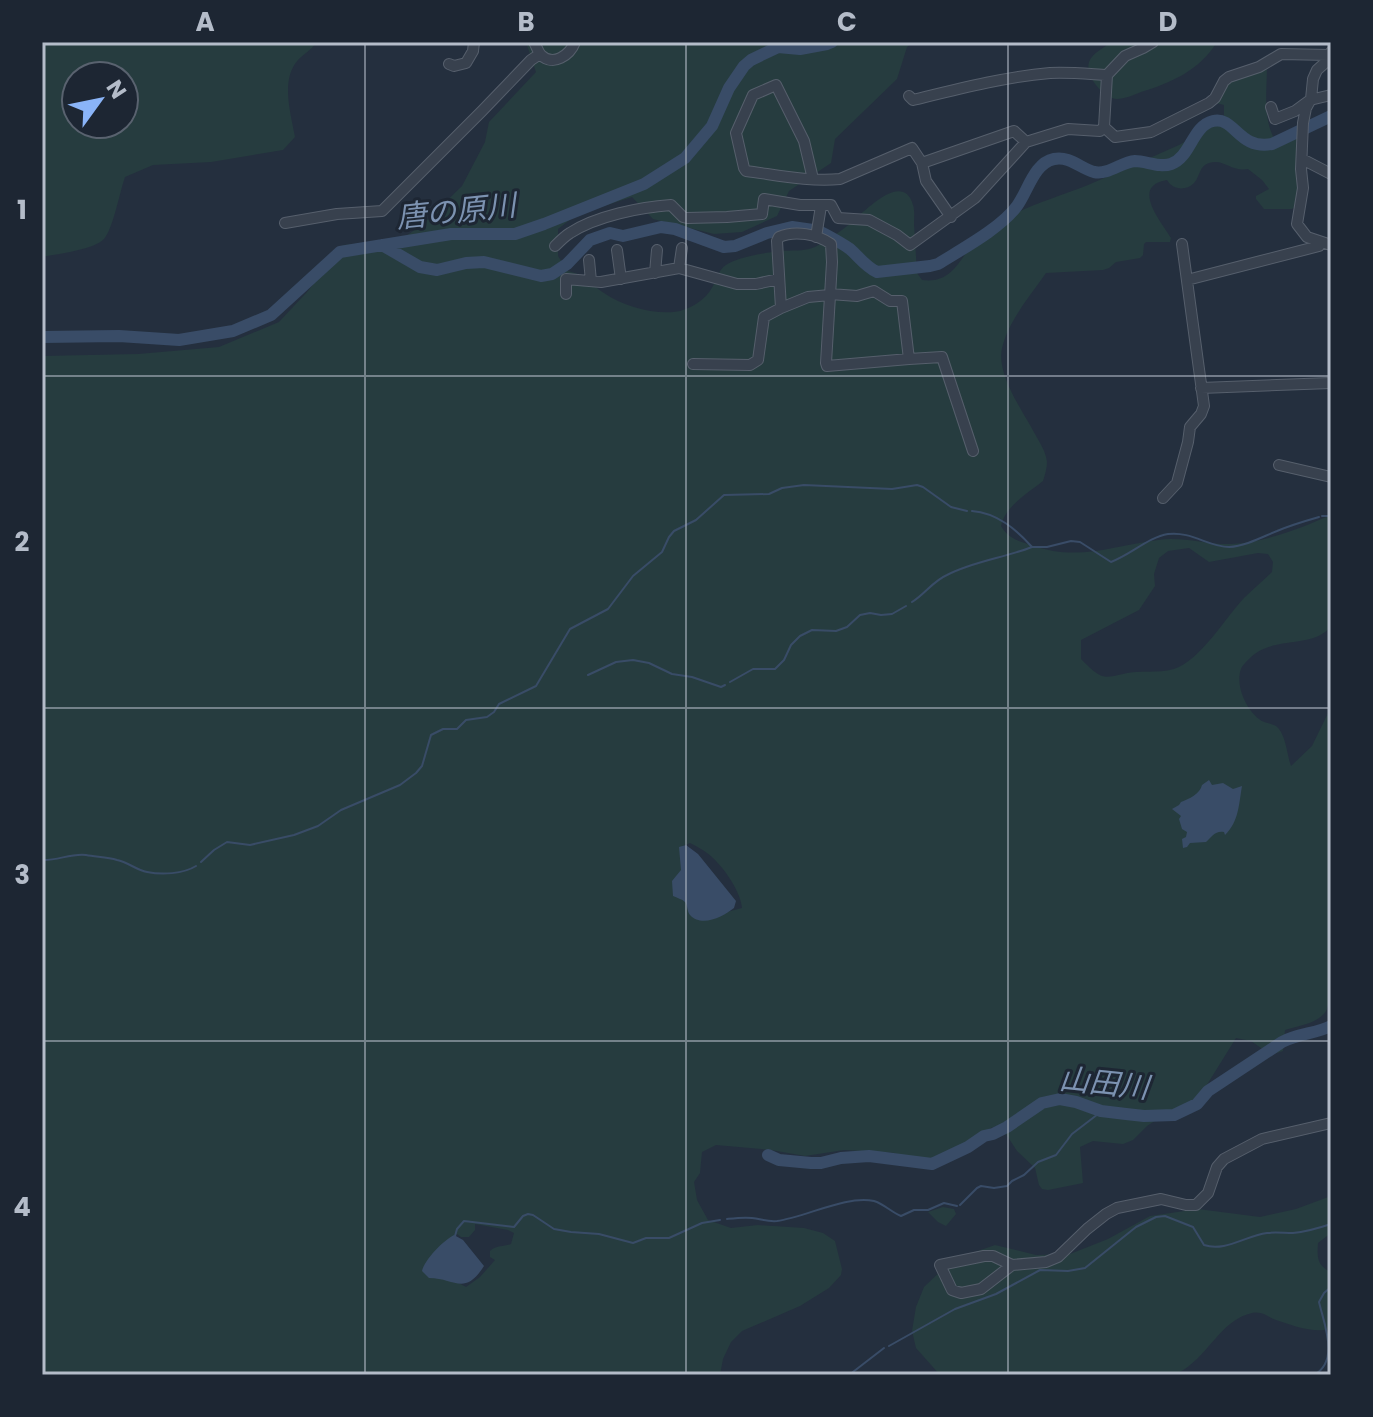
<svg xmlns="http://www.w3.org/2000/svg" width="1373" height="1417" font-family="Poppins,'Noto Sans JP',sans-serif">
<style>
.green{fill:#263c3f;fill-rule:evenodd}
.water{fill:#394c67}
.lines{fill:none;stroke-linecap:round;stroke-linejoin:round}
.stream{stroke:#394c67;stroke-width:2}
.river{stroke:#394c67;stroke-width:12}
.minor-casing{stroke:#565f6c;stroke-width:12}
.minor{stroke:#38414e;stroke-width:10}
.grid{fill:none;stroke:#b4bcc9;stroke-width:2;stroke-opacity:0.55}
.labels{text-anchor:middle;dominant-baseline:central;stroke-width:6;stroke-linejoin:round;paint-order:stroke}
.water-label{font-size:30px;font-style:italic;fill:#7c92b1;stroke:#1d2633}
.neatline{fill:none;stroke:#b4bcc9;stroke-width:3}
.grid-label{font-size:26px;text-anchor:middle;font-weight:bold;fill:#b4bcc9}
</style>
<rect width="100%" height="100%" fill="#242f3e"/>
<path class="green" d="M42,42H317C310,51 305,53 298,60C280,80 291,114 295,137L283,150L211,162L153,165L125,177C120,191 113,229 104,239C93,250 57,254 42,257ZM124,76V124H76V76Z
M526,42H913L907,47L897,79L835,139L831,163L789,191L777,216L742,232L714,234L653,219L632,197L576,215L558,229V256L568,271C588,276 589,283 604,293C623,306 651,314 674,312C690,310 706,300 713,286C717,279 719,269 726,265C737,257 765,253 779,251C791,250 804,252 815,247C827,241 841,231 851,223C864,212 903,170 913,205C915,211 914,218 914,224C915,240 916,256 917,273L922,280C950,284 959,262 973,243C978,237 985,232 992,227C1020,207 1056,198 1088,185C1119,172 1149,158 1179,145L1186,141L1201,124L1224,117V105L1216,103L1228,82L1267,66C1267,91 1262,122 1277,143L1296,134L1300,136L1301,154L1297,205L1292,209H1264L1256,199V196L1269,189L1262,180L1248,169C1231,172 1224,158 1209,163C1199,166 1200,177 1194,183C1185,192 1172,189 1167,180C1130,186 1161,221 1171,238L1170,242H1146L1144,244L1143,255L1140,258L1116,262L1109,268L1103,270L1046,273C1030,296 1009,320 1002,348C996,375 1023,411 1035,434C1040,443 1046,452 1047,462C1047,468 1045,475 1043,481C1028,493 1005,506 1001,526C1008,538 1018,541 1031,545C1078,562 1111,546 1158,540C1182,536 1207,545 1231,544C1264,543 1301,528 1331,515V626C1313,650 1271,634 1248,660C1246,662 1242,666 1241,669C1235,685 1246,709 1259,719C1263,723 1271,723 1276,726C1286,734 1287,755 1291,766L1312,746L1331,707V989C1329,995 1329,1003 1327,1009C1321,1023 1298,1026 1285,1030L1283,1051L1271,1055L1251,1041L1236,1038L1195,1104L1186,1112L1167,1113L1147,1126L1133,1140L1123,1144L1093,1141L1080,1147L1083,1183L1048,1190L1042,1189L1039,1185L1035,1168L1017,1151L1000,1125L991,1128L957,1148L922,1165L913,1164L895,1153L844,1150L805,1156L771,1150L716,1145L702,1152L700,1173L694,1182L697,1200L708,1220L731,1228L758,1225L804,1228L823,1233L835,1241L842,1269L841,1275L829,1288L800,1306L742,1331L731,1342L723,1359L720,1375H42V356L138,354L219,347L279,322L308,291L343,245L384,241L406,236L423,224L462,186L485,142L489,122L536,72ZM1189,548L1209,562L1258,553L1268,554L1273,562L1272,572C1263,581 1253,589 1244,598C1225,618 1201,660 1174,669C1161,673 1149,671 1136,672C1105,675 1107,686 1081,659V640L1139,610L1155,586L1154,574L1159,558L1168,551ZM690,843C696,846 702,849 707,853C721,863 741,891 742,908L719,914L684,872L683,846ZM475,1224L508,1230L514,1233L511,1244C503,1247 497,1245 490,1251V1257L495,1260L480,1277L466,1287L455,1281L453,1237L457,1234L461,1237H469L475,1230Z
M1112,42H1217C1200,70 1171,83 1141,92C1134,95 1124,99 1117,99C1103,98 1085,76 1089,62C1092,53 1105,47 1112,42Z
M1331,1196V1233L1318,1243C1317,1257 1317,1266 1331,1272V1329C1312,1333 1294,1326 1276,1320C1268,1317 1262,1311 1252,1313C1224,1319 1211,1349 1190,1365C1186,1369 1179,1372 1174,1375H940L916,1348L912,1331L916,1307L924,1287L945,1267L975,1252L995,1245L1036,1255L1070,1254L1108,1239L1150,1216L1198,1209L1260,1217L1296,1209Z
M943,1207L954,1209L956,1214L946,1226L938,1222L928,1212Z"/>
<path class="water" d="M1209,780L1212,785L1223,783L1233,789L1242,786C1239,803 1239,822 1225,835L1224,832C1216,830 1211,837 1206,842L1190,843L1187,847L1183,848L1182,839L1186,837L1187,832L1182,829L1179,819L1181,816L1172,809L1179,805L1181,802C1189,799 1200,794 1202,785Z
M686,845L698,854L736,901L734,908C724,916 702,928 690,915C687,912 688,906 685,902C682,899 677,898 673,896L672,881L681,870L679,847Z
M454,1235L463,1240L484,1266C464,1297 455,1278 429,1278L422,1271C425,1259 443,1241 454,1235Z"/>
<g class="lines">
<path class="stream" d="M972,511C997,513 1016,529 1032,547H1047L1071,541L1080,542L1111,562C1130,555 1149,537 1168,534C1191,531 1209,547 1229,547C1246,546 1262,537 1277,531C1291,525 1305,521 1319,517
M1322,516H1331
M912,602C925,594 933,581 947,575C974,561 1004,558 1032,547
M588,675L616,662L633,660L649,663L672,674L692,677L721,687L725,685
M730,682L753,669H775L784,660L791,645L800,636L812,630L836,631L847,627L860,615L870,613L881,615L892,614L906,606
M42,860C57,861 71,853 86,855C96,857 107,857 117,860C128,862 136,870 147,872C162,875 183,874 196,866
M201,862L214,850L227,842L250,845L294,835L318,826L341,810L400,785L416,773L422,766L431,735L443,729H457L466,720L487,717L494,712L499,704L536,686L570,629L608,609L633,576L662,552L669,537L674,531L696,520L724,495L769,494L782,488L804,485L892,489L917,485L923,487L951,507L967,511
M960,1205L977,1188L981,1186L994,1188L1007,1186L1012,1181L1024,1175L1038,1162L1056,1155L1072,1134L1102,1111
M727,1219C736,1218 744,1217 752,1218C761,1219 768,1222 777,1221C806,1217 846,1195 874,1201C884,1204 891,1212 901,1216L914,1210H928L944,1203L957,1206
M455,1236L457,1229L464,1221L514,1227L523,1216L528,1214L533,1215L554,1229L571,1232L599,1234L633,1243L646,1238H669L702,1223L720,1220
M889,1346L955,1309L996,1294L1040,1270L1068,1271L1085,1268L1136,1227L1156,1217L1165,1216L1193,1227L1204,1245C1225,1252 1245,1236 1267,1233C1275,1232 1284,1233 1293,1233C1305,1232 1319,1228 1331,1224
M849,1375L884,1348
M1314,1375C1340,1361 1324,1324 1319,1302L1324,1293L1331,1287"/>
<path class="river" d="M819,231C830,237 840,242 850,249C859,257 866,267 877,272L930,266L938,264C962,249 1001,228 1017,206C1028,191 1034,163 1054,159C1070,156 1080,168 1094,172C1109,175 1121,162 1135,161C1146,161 1160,168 1171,164C1191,157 1192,126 1213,121C1235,116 1238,150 1272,144L1331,116
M382,245L420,267L437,270L466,263L484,262L541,276L552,274L567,264L590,240L610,233L623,236L661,227L675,229L724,247L735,246L767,233L792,227L813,230
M42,337L119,336L179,340L233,331L271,315L340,252L451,234H515L544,224L644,184L685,158L712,126L729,88L744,66L751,60L778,47L800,49L827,44L832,42
M768,1155L779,1160L811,1163H821L841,1158L869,1156L932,1164L968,1147L984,1136L993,1134L1007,1127L1042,1103L1060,1099L1076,1102L1101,1111L1126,1114L1144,1116L1174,1115L1197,1104L1208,1091L1282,1042C1299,1033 1315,1034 1331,1026"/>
<defs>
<path id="minor" d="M534,42C536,45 538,52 541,55C553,67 570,55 575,42
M1331,52L1326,62L1317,70L1313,79L1311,99L1306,108L1303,123L1301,169L1303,188L1297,224L1307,237L1331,245
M449,64L454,66L466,63L473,51L474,42
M909,96L913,100C958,89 1004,77 1050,73C1069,72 1089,74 1107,75
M1271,107L1275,119L1295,111L1310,100L1331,95
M1104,127L1115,137L1151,132L1209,103L1215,98L1224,81L1229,77L1259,67L1281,54L1329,55
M1104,127L1107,75L1125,56L1143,48L1153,42
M1302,159L1331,174
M922,163L1014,131L1026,142
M813,179L804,141L776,85L753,95L736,133L744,168L746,171C777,175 809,182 840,179L912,148L922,163L926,181L951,217
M285,223L337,214L382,211L482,111L531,60L540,54
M816,237L821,206
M555,246C560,241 565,236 570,233C596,216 641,207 671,205L683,217L687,218L727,217L762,214L764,199L800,205H831L838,218L869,220L897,235L910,245L975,198L1026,142L1068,129L1100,131L1104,127
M617,250L621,279
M589,260L591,281
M679,268L682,248
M655,273L657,250
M1187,280L1319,246L1321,242
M566,294V279L601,282L679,268L737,284H756L779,279
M781,308L808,297L830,295
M909,359L942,357L973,451
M693,364L750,365L758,360L764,317L781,308L777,241L779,237C795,230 817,234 831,244L832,262L826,363L827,366L909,359L902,301H890L874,291L857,296L830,294
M1201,388L1331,383
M1279,465L1331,477
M1163,498L1177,483L1188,442L1190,427L1201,414L1204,406L1182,244
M1012,1265L993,1256H984L940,1265L952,1290L961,1293L981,1289L1012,1265L1046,1262L1058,1257L1087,1229L1106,1214L1117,1208L1161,1199L1186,1205H1196L1208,1193L1217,1167L1224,1159L1262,1139L1331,1123"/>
</defs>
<use href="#minor" class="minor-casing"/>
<use href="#minor" class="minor"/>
</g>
<path class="grid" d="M365,42V1375M686,42V1375M1008,42V1375M42,376H1331M42,708H1331M42,1041H1331"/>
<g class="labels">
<g class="water-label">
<text transform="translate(456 211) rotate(-6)">唐の原川</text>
<text transform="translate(1104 1083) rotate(6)">山田川</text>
</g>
</g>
<rect width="1373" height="1417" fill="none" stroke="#1d2633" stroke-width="88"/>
<g transform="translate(100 100) rotate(57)"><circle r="38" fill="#1d2633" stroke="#59626f" stroke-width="2"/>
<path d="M0-6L14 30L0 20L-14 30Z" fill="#8ab4f8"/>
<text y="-12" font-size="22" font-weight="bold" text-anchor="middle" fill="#b4bcc9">N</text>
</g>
<rect x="44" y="44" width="1285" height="1329" class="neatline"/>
<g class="grid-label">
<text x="205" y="31">A</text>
<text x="526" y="31">B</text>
<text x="847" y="31">C</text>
<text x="1168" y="31">D</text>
<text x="22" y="219">1</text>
<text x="22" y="551">2</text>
<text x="22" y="884">3</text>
<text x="22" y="1216">4</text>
</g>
</svg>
